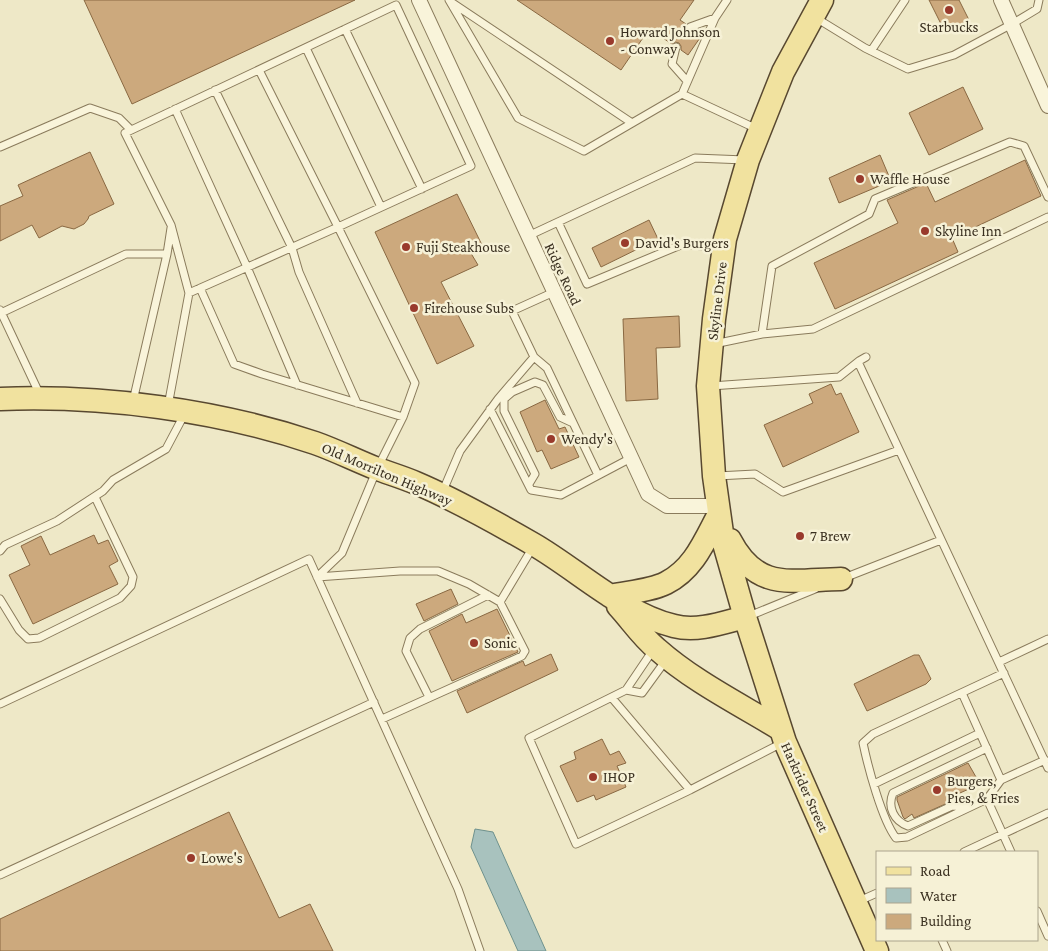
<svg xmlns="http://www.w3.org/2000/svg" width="1048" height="951" font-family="'Crimson Pro',serif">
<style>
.water{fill:#a8c2be;stroke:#6e918d}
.building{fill:#cca97d;stroke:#896842}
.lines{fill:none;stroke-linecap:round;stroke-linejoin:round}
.lane-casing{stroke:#8a7b5c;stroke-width:9}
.street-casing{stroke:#8a7b5c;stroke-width:16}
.primary-casing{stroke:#584830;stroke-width:25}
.lane{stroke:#f9f4da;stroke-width:7}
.street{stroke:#f9f4da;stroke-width:14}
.primary{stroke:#f1e29f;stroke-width:22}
.poi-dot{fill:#993a2c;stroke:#f6f1d6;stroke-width:2}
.labels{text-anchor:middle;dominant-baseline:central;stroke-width:5;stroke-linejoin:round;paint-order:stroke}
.poi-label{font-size:15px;fill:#3a3020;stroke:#f6f1d6;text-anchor:start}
.street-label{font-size:15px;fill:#3a3020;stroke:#f6f1d6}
</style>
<rect width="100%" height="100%" fill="#eee8c7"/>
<path class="water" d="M475,829L493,832L546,951H518L471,847Z"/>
<path class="building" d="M84,0H355L132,104Z
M517,0H694L680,20L686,24L685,28L687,31H696L702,35L688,55L681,50V46L679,43L675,42L672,44L649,29L621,70Z
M929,0H959L969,20L945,32Z
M963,87L983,129L929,155L909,113Z
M90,152L114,204L89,216L88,219L84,224L74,229L62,226L39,238L32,225L0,241V206L23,196L18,185Z
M880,155L891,181L839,203L829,178Z
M1025,160L1041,196L952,238L958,252L835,309L814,263L898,223L887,200L926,183L935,202Z
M457,194L482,245L469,250L478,265L441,282L474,346L437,364L375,232Z
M649,220L658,239L601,267L592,248Z
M679,316L680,347L656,348L658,399L626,401L623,319Z
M831,384L836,395L841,393L859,432L783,467L764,425L813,403L809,394Z
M545,400L559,429L565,427L579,457L551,469L542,450L537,452L520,412Z
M94,535L98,544L108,540L118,561L109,566L118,584L33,624L9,575L30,565L21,546L41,536L50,555Z
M451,589L458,604L424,621L416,604Z
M497,609L518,652L452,681L429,631L462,614L466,623Z
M551,654L558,670L467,713L457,691L523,661L525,666Z
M914,655H919L931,679L926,684L867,711L854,684Z
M602,739L610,755L619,751L626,763L617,766L626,787L596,800L594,795L577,802L560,766L576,759L574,752Z
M968,763L980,784L951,797L952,801L914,818L912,814L905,819L903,817L897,800V797Z
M229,812L279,918L310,904L333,951H0V919Z"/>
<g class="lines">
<defs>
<path id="lane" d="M449,0L518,118L584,151L682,94L757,129
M451,2L632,123
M816,18L865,48L908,69L954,55L1012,24L1037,9L1039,0
M690,27L715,18
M345,29L422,189
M676,47L672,64L687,81
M306,48L381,207
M871,51L905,0
M215,90L292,248L299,272L357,403
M682,94L715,18L727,0
M175,109L247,267L297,385
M0,147L90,108L119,118L131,130
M558,222L587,284L683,244L722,248
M528,236L695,158L745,160
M200,288L234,364L262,374L403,417
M554,292L512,311L534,357L547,368L598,475
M189,293L338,227L415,383L403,417L377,469L342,553L317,577
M0,310L40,395
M1,313L126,254H167
M762,334L772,266L869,214L875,199L1010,142L1024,146L1048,197
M714,344L762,334L813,329L1048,217
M866,357L859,361V364L1048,768
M711,386L839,377L859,361
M133,401L167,254L171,228
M168,406L189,293L171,225L125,133L396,5L471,166L338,227L259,70
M490,409L531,490L561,495L631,458
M717,476L755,474L783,492L899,450
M529,484L535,474L504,411V399L512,392L535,382L543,385L560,417L573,423
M442,493L460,451L498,399L534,357
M0,551L5,545L57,521L103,491L113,480L166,449L184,415
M317,577L400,571H438L469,584L500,602L533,547
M844,578L941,540
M0,599L19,630L28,639L39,638L120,598L131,586L133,577L95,497
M749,616L815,589
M653,650L626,690L529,738L576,844L690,790L782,743
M999,662L1048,639
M1004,673L873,734L863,743C868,767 882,820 896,838L907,837L987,799L1001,780L1045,760
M626,690L642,693L666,660
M962,693L1001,780
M429,697L406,651L410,638L420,629L488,595
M612,698L690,790
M0,704L309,559L458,889L480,951
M382,719L522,656L525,651L500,602
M874,784L980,733
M987,799L1011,852
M970,807L952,806L908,826C894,821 887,807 893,793L987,748
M964,852L1048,813
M0,875L374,702
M859,901L877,893
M1037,911L1048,936
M942,940L947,951"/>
<path id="street" d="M419,0L648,494L667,506H718
M1001,0L1048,106"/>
<path id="primary" d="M822,0L783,72L748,160L725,239L714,319L708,386L714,476L723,540L745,617L785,742L877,951
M0,399C103,395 217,410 315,443C335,450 355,460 375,468C388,473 402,477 416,483C456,500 495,522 533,544C578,570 622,613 674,626C697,632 722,623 745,617
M730,540C757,592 791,580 841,579
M610,596C628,592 650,591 666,583C694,569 705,540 719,514
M618,606C631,620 642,637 657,649C693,681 739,704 780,729"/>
</defs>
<use href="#lane" class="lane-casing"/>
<use href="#street" class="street-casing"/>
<use href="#primary" class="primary-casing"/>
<use href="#lane" class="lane"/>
<use href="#street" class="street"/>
<use href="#primary" class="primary"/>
</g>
<g class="poi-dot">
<circle cx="949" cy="10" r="5"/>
<circle cx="610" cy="41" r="5"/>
<circle cx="860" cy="179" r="5"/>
<circle cx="925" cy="231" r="5"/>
<circle cx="625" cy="243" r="5"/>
<circle cx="406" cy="247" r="5"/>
<circle cx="414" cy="308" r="5"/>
<circle cx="551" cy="439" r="5"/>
<circle cx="800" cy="536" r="5"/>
<circle cx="474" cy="643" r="5"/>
<circle cx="593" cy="777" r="5"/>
<circle cx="937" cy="790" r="5"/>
<circle cx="191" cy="858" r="5"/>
</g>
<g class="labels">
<g class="poi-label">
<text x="949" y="27" text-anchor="middle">Starbucks</text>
<text x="620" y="32">Howard Johnson<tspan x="620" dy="17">- Conway</tspan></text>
<text x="870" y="179">Waffle House</text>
<text x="935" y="231">Skyline Inn</text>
<text x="635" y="243">David's Burgers</text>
<text x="416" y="247">Fuji Steakhouse</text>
<text x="424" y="308">Firehouse Subs</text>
<text x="561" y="439">Wendy's</text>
<text x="810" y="536">7 Brew</text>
<text x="484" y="643">Sonic</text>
<text x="603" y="777">IHOP</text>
<text x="947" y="781">Burgers,<tspan x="947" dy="17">Pies, &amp; Fries</tspan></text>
<text x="201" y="858">Lowe's</text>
</g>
<g class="street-label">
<text transform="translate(563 274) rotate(65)">Ridge Road</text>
<text transform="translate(717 301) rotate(-83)">Skyline Drive</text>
<text transform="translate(387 474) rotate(23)">Old Morrilton Highway</text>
<text transform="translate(805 787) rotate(66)">Harkrider Street</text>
</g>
</g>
<rect x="876" y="851" width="162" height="90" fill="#f6f1d6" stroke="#aba48d"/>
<rect x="886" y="867" width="25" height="8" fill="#f1e29f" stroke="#aba48d"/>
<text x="920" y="876" font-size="15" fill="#3a3020">Road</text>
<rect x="886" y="888" width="25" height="15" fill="#a8c2be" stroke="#aba48d"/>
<text x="920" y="901" font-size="15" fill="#3a3020">Water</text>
<rect x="886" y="914" width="25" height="15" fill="#cca97d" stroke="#aba48d"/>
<text x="920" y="926" font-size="15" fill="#3a3020">Building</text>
</svg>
